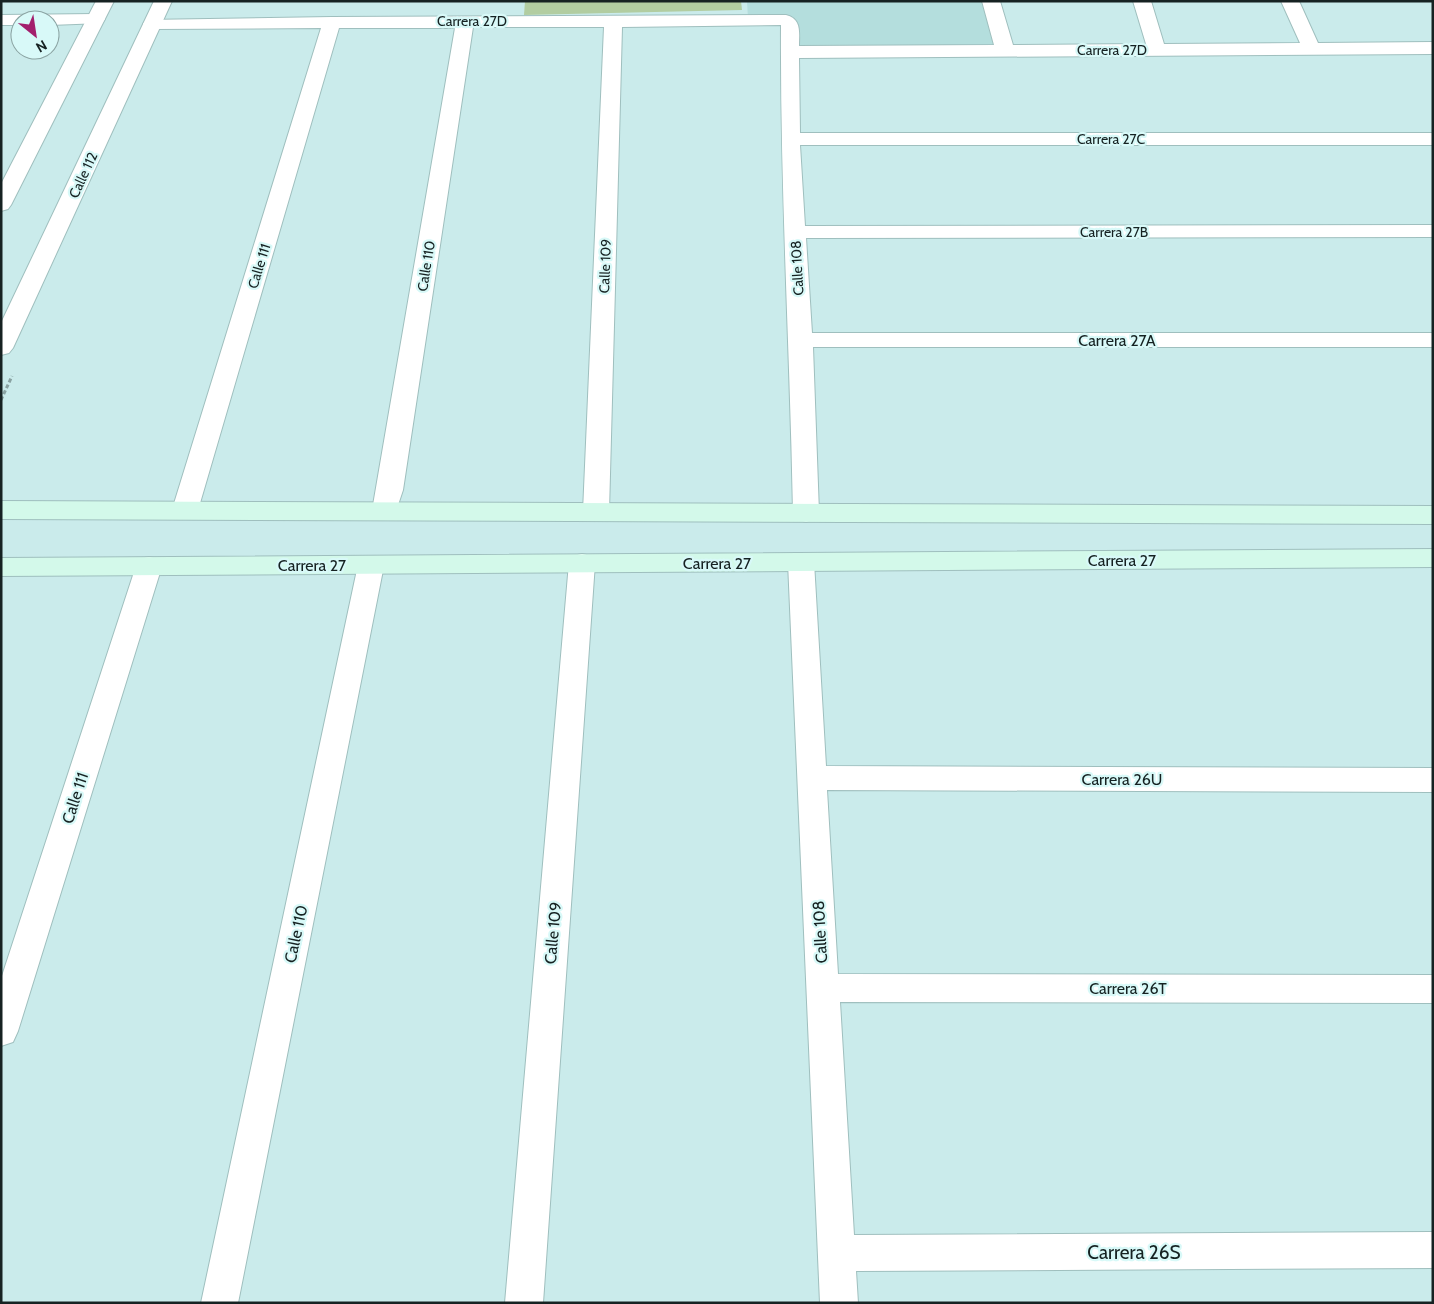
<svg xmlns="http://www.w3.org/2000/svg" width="1434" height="1304" font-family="Cabin,sans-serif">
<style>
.built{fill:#b4dedd}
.green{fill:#b2cda1}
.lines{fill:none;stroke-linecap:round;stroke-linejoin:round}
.minor-casing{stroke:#9fbfbe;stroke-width:2}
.tertiary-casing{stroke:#9fbfbe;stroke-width:2}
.secondary-casing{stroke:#9fbfbe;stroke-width:2}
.path{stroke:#89a2a2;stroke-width:3;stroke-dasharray:4 2.5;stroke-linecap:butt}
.minor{fill:#fff;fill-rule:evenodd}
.tertiary{fill:#fff;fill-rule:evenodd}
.secondary{fill:#d3f9ea;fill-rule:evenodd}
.labels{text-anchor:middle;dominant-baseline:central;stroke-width:4.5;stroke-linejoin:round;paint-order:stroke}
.far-street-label{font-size:14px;fill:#162222;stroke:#d8f9f8}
.street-label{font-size:16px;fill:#162222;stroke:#d8f9f8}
.near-street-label{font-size:19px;fill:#162222;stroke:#d8f9f8}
</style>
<rect width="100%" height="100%" fill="#caebeb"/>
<path class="built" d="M747,1H991L1005,51L790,52V24L748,19Z"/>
<path class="green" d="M525,1H741L742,10L524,15Z"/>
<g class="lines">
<defs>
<path id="minor" d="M982,1H1000L1013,45L1146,44L1133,1H1151L1164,44L1300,43L1281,1H1299L1318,43L1433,42V54L799,58L800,133H1433V145H800L805,226L1433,225V237L806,238L812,333H1433V347H813L819,513L815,519L806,522L797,519L793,513C790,350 780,188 781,25L622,27L609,512L605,518L596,521L587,518L583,512L604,27H473L403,490L394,517L385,520L376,517L372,511L455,28H339L198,510L194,516L185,519L176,516L172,510L321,28L152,29L146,28L143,24L146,20L332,17L786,15C802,19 799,33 799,46L994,45Z
M96,14L102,15L105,19L102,23L50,25V20H20V25H1V15Z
M801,553L810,555L814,562L826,766L1433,768V792L827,790L838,974L1433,975V1003L840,1002L854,1235L1433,1232V1268L856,1271L858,1303H820L788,562L792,555Z
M582,554L591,556L595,563L543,1303H505L569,563L573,556Z
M371,556L380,558L384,565L238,1303H201L358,565L362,558Z
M149,557L158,559L162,566L18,1031L13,1042L1,1046V979L136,566L140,559Z"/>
<path id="tertiary" d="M96,1H114L11,205L8,209L1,211V184Z
M154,1H172L13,348L9,353L1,355V323Z"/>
<path id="secondary" d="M1,501L1433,506V524L1,519Z
M1433,549V567L1,576V558Z"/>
</defs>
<use href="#minor" class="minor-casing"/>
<use href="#tertiary" class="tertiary-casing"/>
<use href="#secondary" class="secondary-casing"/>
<path class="path" d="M1,400L12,376"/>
<use href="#minor" class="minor"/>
<use href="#tertiary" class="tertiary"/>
<use href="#secondary" class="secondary"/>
</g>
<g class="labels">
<g class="far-street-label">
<text x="472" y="21">Carrera 27D</text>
<text x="1112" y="50">Carrera 27D</text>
<text x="1111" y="139">Carrera 27C</text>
<text transform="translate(83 175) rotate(-65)">Calle 112</text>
<text x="1114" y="232">Carrera 27B</text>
<text transform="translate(259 266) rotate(-73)">Calle 111</text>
<text transform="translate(426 266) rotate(-81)">Calle 110</text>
<text transform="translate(605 266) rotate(-88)">Calle 109</text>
<text transform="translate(797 268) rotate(-93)">Calle 108</text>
</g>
<g class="street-label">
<text x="1117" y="340">Carrera 27A</text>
<text x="1122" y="560">Carrera 27</text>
<text x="717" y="563">Carrera 27</text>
<text x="312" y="565">Carrera 27</text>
<text x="1122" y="779">Carrera 26U</text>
<text transform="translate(75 798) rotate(-72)">Calle 111</text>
<text transform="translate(820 932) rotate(-93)">Calle 108</text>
<text transform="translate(553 933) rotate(-85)">Calle 109</text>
<text transform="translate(296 934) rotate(-78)">Calle 110</text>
<text x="1128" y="988">Carrera 26T</text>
</g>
<g class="near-street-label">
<text x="1134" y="1252">Carrera 26S</text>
</g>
</g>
<rect width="1434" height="1304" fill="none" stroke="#162222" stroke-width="5"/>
<g transform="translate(35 35) rotate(150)"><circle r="24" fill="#d8f9f8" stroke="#8aa3a2"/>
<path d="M0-4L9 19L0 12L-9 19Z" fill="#a31f6d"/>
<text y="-8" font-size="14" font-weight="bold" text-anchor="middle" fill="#162222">N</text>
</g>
</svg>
